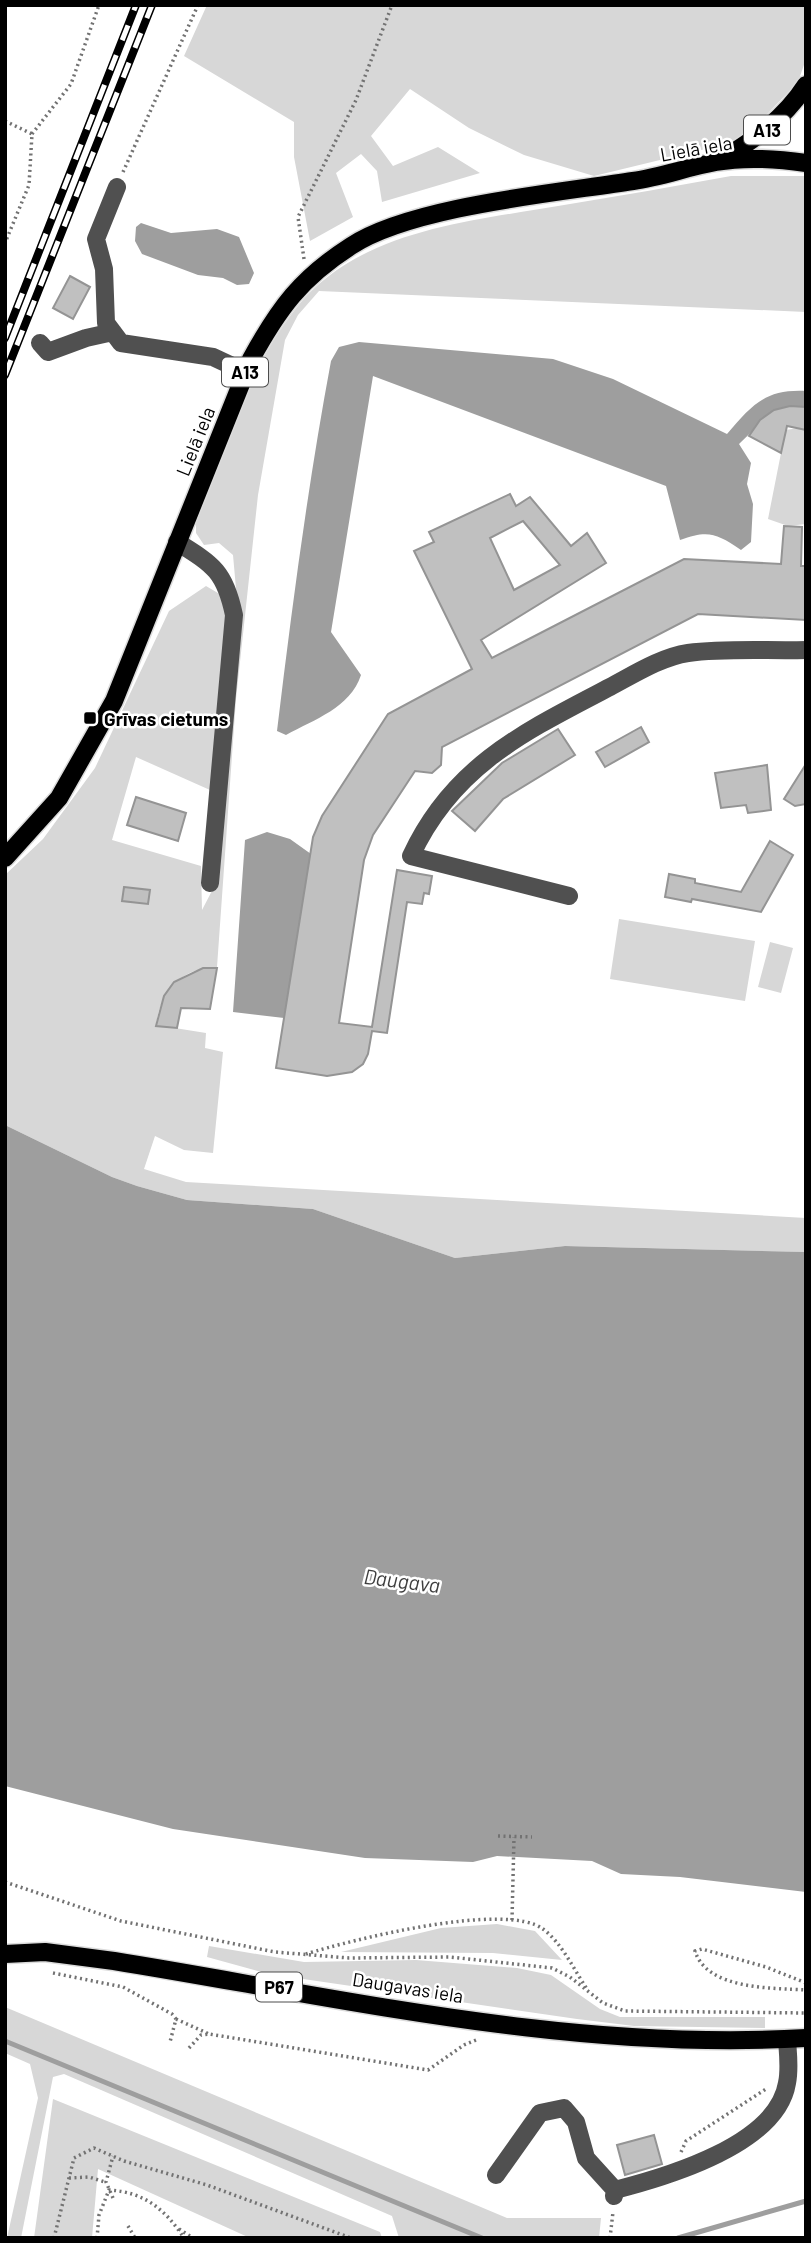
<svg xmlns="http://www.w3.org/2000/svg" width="811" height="2243" font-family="Barlow,sans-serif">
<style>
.green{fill:#d7d7d7}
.water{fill:#9e9e9e}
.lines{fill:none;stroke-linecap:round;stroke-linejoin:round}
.stream{stroke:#9e9e9e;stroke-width:5}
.building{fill:#c0c0c0;stroke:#949494;stroke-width:2;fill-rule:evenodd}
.major-casing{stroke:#dbdbdb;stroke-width:21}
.path{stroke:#727272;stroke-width:3.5;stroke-dasharray:2 3.5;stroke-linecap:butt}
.minor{stroke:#505050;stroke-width:18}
.major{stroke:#000;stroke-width:18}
.rail-casing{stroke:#000;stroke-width:8}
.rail{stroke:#fff;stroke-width:5;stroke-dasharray:16;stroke-linecap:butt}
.poi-dot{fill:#000;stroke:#fff;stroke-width:2.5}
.labels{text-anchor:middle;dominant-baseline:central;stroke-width:5;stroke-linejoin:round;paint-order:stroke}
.shield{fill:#fff;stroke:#4c4c4c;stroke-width:2}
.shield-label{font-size:18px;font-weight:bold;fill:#000}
.street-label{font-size:19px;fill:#000;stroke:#fff}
.poi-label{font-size:19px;font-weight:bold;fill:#000;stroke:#fff;text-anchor:start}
.water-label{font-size:21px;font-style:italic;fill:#3f3f3f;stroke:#fff}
</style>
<rect width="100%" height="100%" fill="#fff"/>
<path class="green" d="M207,5H806V59L798,82L749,133L726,144L594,176L524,155L469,128L410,89L371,136L393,166L438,147L480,173L382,202L377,171L361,154L336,173L353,217L310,241L294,157V122L184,56Z
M731,176H806V312L319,291L298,315L285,340L258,495L236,699L217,967C181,968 161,990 156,1025L206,1033L205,1048L223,1052L213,1153L184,1150L155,1136L144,1169L186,1182L806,1218V1252L565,1246L455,1258L313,1209L187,1200L137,1186L112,1177L5,1125V875L43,839L95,768L169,611L206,586L223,596L228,618L210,790L136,757L112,840L201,866L202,910L215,885L238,611L233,555L219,543L204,545L196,533V522C223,450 248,368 297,307C359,229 473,221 564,205C620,196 675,186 731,176Z
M798,428L806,430V524L788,526L768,519L782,448L770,441L786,430Z
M619,919L755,941L745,1001L610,979Z
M770,942L793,948L781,993L758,987Z
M497,1924L535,1931L562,1960L493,1953L341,1952L441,1928Z
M209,1946L304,1962L416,1960L517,1968L551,1975L600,2009L620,2017H765V2028L634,2026L577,2019L269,1974L207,1957Z
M5,2007L507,2218H601L599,2238H399L392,2216L64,2074L53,2077L21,2238H7L38,2098L30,2064L5,2053Z
M53,2099L380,2232L382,2238H250L98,2169L92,2238H34Z"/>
<path class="water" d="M141,223L171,233L217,229L239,237L254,273L249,284L237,285L223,278L198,275L142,254L135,241L136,227Z
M359,342L553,359L613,379L727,434C752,405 765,389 806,391V408L774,410L739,444L751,463L747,484L753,504L751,542L741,550C716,533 708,530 680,540L666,486L373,376L331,632L361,675C350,708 315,719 286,735L277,731C292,607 308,484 331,361L339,347Z
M267,832L290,839L311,854L284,1018L233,1012L245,840Z
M5,1125L112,1177L137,1186L187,1200L313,1209L455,1258L565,1246L806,1252V1892L680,1877L621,1874L592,1861L497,1856L473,1862L365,1858L173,1829L5,1786Z"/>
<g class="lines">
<path class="stream" d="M5,2041L482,2238
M678,2238L806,2201"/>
</g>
<path class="building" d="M70,276L90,287L73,319L53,308Z
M790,406L806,407V430L787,426L781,453L749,436L760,420L774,410Z
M510,494L516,506L530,497L571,546L587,533L606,563L481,640L492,658L684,559L781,564L784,526L802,527L801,566H806V620L698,614L442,747L441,765L432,773L415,771L373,835L364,860L339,1023L372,1027L397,870L432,876L429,894L424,893L422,904L407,902L387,1033L372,1031L368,1054L363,1064L352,1072L327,1076L276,1068L313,837L322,816L388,714L472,669L414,551L434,542L429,532ZM523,521L560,565L514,590L490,538Z
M641,727L649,742L605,767L596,752Z
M558,729L575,755L503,799L475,831L452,811L502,763Z
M806,764V804L795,806L784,799Z
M767,765L771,810L748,813L746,805L721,808L715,773Z
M136,797L186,813L178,841L127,825Z
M770,841L793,855L761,912L692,899L691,902L665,897L669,874L695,879V883L741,892Z
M124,887L150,890L148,904L122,901Z
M203,968H217L210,1009L181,1008L177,1028L156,1026L164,996L174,982Z
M654,2135L662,2164L625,2175L617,2145Z"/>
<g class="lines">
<defs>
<path id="major" d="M721,160C755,139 784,119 806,85
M5,858L59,798L114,701L251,359C279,308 301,278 351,246C412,206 558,193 633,181C661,177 688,167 716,162C744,157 778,159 806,163
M5,1954L45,1952L114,1961C342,1998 574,2052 806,2038"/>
</defs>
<use href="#major" class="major-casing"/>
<path class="path" d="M5,121L32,134L29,185L5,243
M32,134L71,84L99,5
M123,172L198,5
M304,259L298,217L356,100L392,5
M498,1836L532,1837
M5,1882L121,1921L275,1952L349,1958L450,1957L552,1968L570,1977L603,2003L625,2011L806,2013
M512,1920L514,1837
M306,1954C351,1940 505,1901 543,1929C562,1943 574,1970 587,1989
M53,1973L123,1987L172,2014L176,2019L170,2042
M806,1983L766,1967L702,1949L695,1951C707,1990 773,1988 806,1990
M176,2019L209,2034
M189,2048L201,2035L209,2034L428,2070L464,2045L476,2040
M681,2152L686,2141L766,2089
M69,2178L89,2177L105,2182
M113,2198L106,2182L113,2156
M128,2226L135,2238
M179,2229L193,2238
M54,2238L74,2158L94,2148L124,2161L207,2185L351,2238
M97,2238L99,2215L109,2190C144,2192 165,2209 184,2238
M610,2238L613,2212"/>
<path class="minor" d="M117,187L96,239L104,269L106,323L121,343L213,357L245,372
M40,343L48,352L86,338L113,332
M177,542C214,565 225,572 234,615L210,883
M569,896L411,856C453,765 526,731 610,687C633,675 661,657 688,653C726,648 767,651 806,650
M496,2175L540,2113L564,2108L576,2122L586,2158L615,2190
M614,2196L615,2190C666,2177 777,2145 787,2083C790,2069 788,2054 787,2040"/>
<use href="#major" class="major"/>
<defs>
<path id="rail" d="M5,338L136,5
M5,375L152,5"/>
</defs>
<use href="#rail" class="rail-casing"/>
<use href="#rail" class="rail"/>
</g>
<rect class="poi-dot" x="83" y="711" width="14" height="14" rx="3.5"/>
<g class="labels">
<g class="shield">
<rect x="744" y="115.5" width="46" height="29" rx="5"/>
<rect x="222" y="357.5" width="46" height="29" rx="5"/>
<rect x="256" y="1972.5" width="46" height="29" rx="5"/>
</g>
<g class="shield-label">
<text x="767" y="130">A13</text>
<text x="245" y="372">A13</text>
<text x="279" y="1987">P67</text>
</g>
<g class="street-label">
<text transform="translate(696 148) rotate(-10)">Lielā iela</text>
<text transform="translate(195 441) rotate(-68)">Lielā iela</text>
<text transform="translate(408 1987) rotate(9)">Daugavas iela</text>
</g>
<g class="poi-label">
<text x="104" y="718">Grīvas cietums</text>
</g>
<g class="water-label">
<text transform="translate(402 1580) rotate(7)">Daugava</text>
</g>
</g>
<rect width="811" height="2243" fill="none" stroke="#000000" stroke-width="14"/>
</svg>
